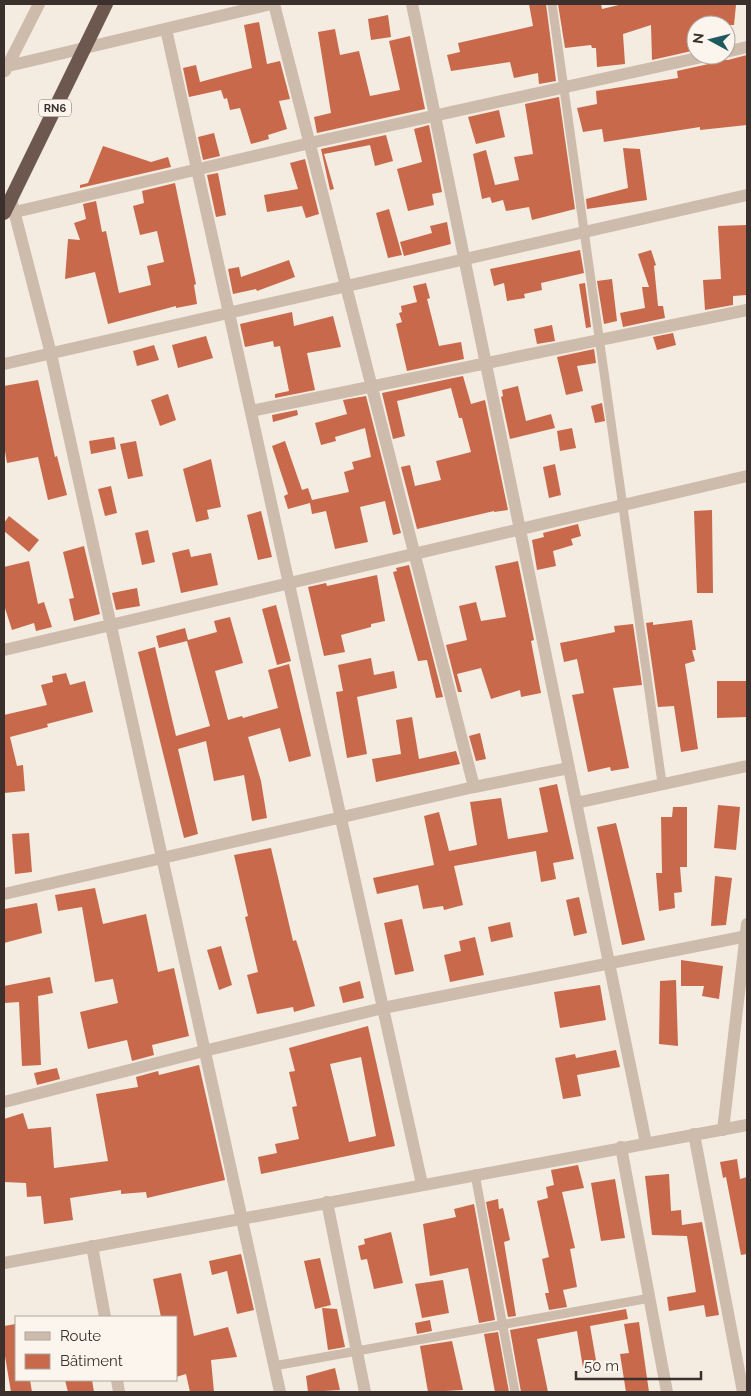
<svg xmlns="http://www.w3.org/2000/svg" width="751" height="1396" font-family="Raleway,sans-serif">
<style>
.building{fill:#c8694b;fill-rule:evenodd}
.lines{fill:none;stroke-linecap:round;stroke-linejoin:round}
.service{stroke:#cdbbac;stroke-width:9}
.minor{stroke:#cdbbac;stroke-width:12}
.tertiary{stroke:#cdbbac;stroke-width:12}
.trunk{stroke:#6c584f;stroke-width:14}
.labels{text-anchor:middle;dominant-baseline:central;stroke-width:4.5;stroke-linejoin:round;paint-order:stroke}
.shield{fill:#fbf5ee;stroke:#756b66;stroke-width:1}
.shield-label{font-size:11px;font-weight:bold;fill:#3b302b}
</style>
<rect width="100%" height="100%" fill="#f4ebe1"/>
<path class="building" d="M529,4H546L556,81L539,84L538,73L514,78L510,62L451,71L447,55L460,52L458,43L533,26Z
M558,4H601L602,9L623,4L736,5L734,25H696V50L652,60L651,25L623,34L625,64L597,67L596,48H592L591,45L565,48Z
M388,15L391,37L371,40L368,19Z
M259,22L267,64L280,61L290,99L279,101L287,129L268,135L269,139L251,144L240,108L230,110L227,98L224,99L221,90L189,97L183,68L196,65L200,82L252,68L244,25Z
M335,29L340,55L359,51L370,96L400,90L389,41L410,36L425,109L317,133L314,117L331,113L318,32Z
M747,55V125L700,130V127L604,142L602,129L583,132L577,108L597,104L596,91L678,78L677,71L713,63L718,59L728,60Z
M559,97L575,209L532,220L529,207L506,211L503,200L492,203L490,197L482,199L473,154L486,150L495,185L519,180L514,157L533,154L525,104Z
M499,110L505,137L476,144L468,117Z
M429,125L442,192L432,194L434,205L408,211L397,169L422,162L414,129Z
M214,133L220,156L203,160L198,137Z
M386,135L393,161L375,166L370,145L324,154L334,189L330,190L321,149Z
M103,146L151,162L168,157L171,167L80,188V185L88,183Z
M623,148L640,149L647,200L587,209L586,199L628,188Z
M305,159L319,214L306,218L302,206L267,212L264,195L298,189L290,163Z
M218,173L226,215L216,217L207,175Z
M175,183L196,284L194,285L197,304L176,308V306L108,324L95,272L65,279L68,239L80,240L74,223L86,219L83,204L96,201L102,232L106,231L119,293L151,285L147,266L164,262L157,231L140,235L133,206L144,203L142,191Z
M389,209L402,255L388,258L376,213Z
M447,222L451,244L404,256L400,242L432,233L430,226Z
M747,225V295L733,296V305L705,310L703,280L721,279L718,226Z
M580,250L584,273L541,283L542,290L524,294L525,298L507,301L504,283L494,286L490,269Z
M651,250L656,265L654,266L658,306H663L665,318L623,327L620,313L645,308L642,287H649L638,254Z
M289,260L295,277L257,291L256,289L233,294L228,269L239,267L241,277Z
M612,279L617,321L604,324L597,281Z
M426,283L430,298L427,299L439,346L461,342L464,359L407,371L396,324L402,322L399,313L402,312L401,306L417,302L413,286Z
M585,283L591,327L586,328L579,284Z
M292,312L294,326L333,316L341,347L307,353L315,390L275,398V394L289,391L280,346L274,347L273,341L245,347L240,324Z
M552,325L555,341L537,344L534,329Z
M673,333L676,345L657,350L653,337Z
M206,336L213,358L178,368L172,345Z
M154,345L159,360L137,366L133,351Z
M594,349L596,363L577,366L583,391L566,395L557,357Z
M463,376L471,404L485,400L508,510L494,512V511L417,529L401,467L410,465L415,486L441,480L436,461L471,452L462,418H459L451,388L397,401L405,436L393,439L382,393Z
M38,380L55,457L57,456L67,495L48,500L38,457L7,463L4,445V386Z
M518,386L526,421L551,414L555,428L510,439L501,397L503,396L502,390Z
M168,394L176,420L160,426L151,400Z
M366,396L401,533L393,535L385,501L360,507L368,542L335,549L326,511L312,514L310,503L288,509L284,496L288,494L272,446L285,441L302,490L308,488L312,500L349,492L344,472L354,469L352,462L371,457L365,428L335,437L336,441L321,445L315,423L347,414L343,400Z
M602,403L605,421L595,423L591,406Z
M297,410L298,415L273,422L272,415Z
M572,428L576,448L560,451L557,431Z
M114,437L116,449L91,454L89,441Z
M136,441L143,476L128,479L120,444Z
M211,459L221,507L207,510L209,519L196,522L183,469Z
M555,464L561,495L549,498L543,467Z
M111,486L117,513L105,516L98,489Z
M712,510L713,593H697L694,511Z
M261,511L272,557L258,560L247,515Z
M9,516L39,540L29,552L4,531V523Z
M578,524L581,536L571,539L573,545L553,551L556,566L537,570L532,540L544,537L543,533Z
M148,530L155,562L142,565L135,533Z
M84,546L100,614L74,621L69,599L74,598L63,552Z
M189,549L191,557L211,553L218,585L181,593L172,553Z
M29,561L38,604L44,602L52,627L36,631L34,623L12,630L4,605V567Z
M518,561L534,640L531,641L541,693L521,697L520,690L491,699L481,668L457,674L462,692H458L446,645L467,640L459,606L476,602L481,621L506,617L495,566Z
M409,565L443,697L436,698L427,660L418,661L393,572L397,571L396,568Z
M377,575L385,621L371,624V627L341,635L345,652L324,656L308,587L326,583L327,586Z
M137,588L140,606L116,610L112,593Z
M276,605L291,661L277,665L262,609Z
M230,617L243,663L215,671L228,720L242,716L243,718L278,708L268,670L289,664L311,756L289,762L280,728L248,737L261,781L267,818L252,821L244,775L214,781L206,741L178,749L198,834L184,838L138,652L155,647L176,736L210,726L187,641L159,648L156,636L185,628L188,640L217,632L214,621Z
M692,620L696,650H692L695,661L685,664L698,749L681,752L674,706L658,707L646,623L653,622V625Z
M633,624L642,685L613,688L629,768L611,771L610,767L588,772L572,695L584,693L577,659L564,662L560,643L615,632L614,626Z
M371,658L374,675L394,671L397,688L357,697L367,754L347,758L336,692L343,691L338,665Z
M66,673L70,685L85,681L93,712L47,724L48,727L10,737L17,766L23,765L25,791L4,793V715L47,705L41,685L53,682L52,676Z
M717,681H747V717L717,718Z
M412,717L419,759L456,751L460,764L376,782L372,759L401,754L396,720Z
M480,733L486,759L476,761L469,736Z
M557,784L574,859L553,863L556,879L541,882L536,851L454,866L463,905L444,910L443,906L423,909L418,885L377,894L373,878L434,865L424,816L439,812L449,851L477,845L470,802L501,798L508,839L548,832L539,788Z
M718,805L740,807L736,850L714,848Z
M673,807H687V867H680L682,892L674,893L675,908L659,911L656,873H662L661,817H672Z
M616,823L645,940L622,945L597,827Z
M29,833L32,872L15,874L12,834Z
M271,848L293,941L296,940L301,956L315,1006L294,1012L293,1007L257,1014L247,975L258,972L245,917L248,916L234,855Z
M715,876L732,878L726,925L711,926Z
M95,888L103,924L146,914L158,972L174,968L189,1036L152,1045L154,1055L132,1061L127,1040L88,1049L80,1012L118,1003L113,979L95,982L82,907L58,911L55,895Z
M579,897L587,933L574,936L566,900Z
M37,903L42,933L4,943V909Z
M402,919L414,971L395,975L384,923Z
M510,922L513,937L491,942L488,927Z
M475,937L484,975L450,982L444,955L461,951L459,941Z
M221,946L232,985L219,990L207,950Z
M681,960L723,966L719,999L702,996L704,986H681Z
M50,977L53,993L38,996L41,1065L22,1066L19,1002L4,1003V986Z
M676,980L678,1046L659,1044L660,981Z
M360,981L364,998L343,1003L339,987Z
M600,985L606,1020L560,1028L554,992Z
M368,1026L395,1146L261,1174L258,1157L277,1153L275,1144L299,1139L292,1107L297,1106L289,1072L295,1071L289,1048ZM361,1057L376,1136L349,1142L330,1064Z
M616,1050L620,1067L577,1075L581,1096L563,1099L555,1058L575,1054L576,1058Z
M199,1065L225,1180L147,1198L146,1192L121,1194V1190L70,1198L73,1220L44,1224L41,1196L27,1197L26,1183L4,1182V1119L23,1113L28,1129L51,1127L54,1168L108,1161L96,1094L138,1087L136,1077L158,1071L159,1075Z
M57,1068L60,1079L37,1085L34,1073Z
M737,1159L740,1179L747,1177V1254L741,1255L726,1177L723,1178L720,1162Z
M578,1165L584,1188L562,1192L575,1248L570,1249L577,1287L563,1290L567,1307L549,1310L545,1293H549L542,1259L549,1257L537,1201L548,1198L546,1187L554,1185L551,1170Z
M669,1174L671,1211L681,1210L682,1225L702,1222L719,1315L706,1317L704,1305L669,1311L667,1297L696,1292L687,1236L652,1235L645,1176Z
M615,1179L625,1238L601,1241L591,1183Z
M498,1199L499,1209L503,1208L510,1240L504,1242L516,1316L508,1317L486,1202Z
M474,1204L495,1320L479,1323L468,1268L430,1276L423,1224L456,1217L454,1209Z
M391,1232L403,1283L374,1289L367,1259L361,1260L358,1246L365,1244L364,1239Z
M241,1254L254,1310L237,1314L227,1271L212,1275L209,1261Z
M320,1258L331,1305L315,1309L304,1261Z
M181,1273L194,1336L228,1327L237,1357L211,1360L214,1392H190L186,1374L176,1377V1317H161L153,1279Z
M443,1280L449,1313L422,1318L415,1284Z
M322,1308L337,1309L345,1347L328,1350Z
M626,1309L628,1319L590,1326L597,1366L583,1368L577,1331L537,1339L548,1392H521L510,1330Z
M430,1320L432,1331L417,1334L415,1323Z
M639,1322L649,1392H626L620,1354L629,1353L624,1324Z
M16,1324V1380H30L32,1392H11L4,1350V1326Z
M498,1332L509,1392H495L484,1334Z
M452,1341L463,1390L428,1392L420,1346Z
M335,1368L340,1390L308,1392L306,1376Z
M65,1380H92L94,1392H68Z"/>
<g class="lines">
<path class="service" d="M552,4L662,783
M475,1174L515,1392
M274,1366L650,1298"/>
<path class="minor" d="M274,4L474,787
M412,4L646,1143
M166,29L422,1184
M726,52L747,47
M4,67L271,4
M5,71L39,4
M11,199L51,354L280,1392
M15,212L310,143L711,55
M4,364L747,195
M251,411L747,310
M4,650L747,476
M576,803L747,766
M4,894L474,787L569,768
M4,1102L204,1051L383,1008L747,936
M723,1130L747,924
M694,1134L743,1392
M621,1147L667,1392
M327,1202L365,1392
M92,1246L105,1317
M117,1380L119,1392"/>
<path class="tertiary" d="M4,1263L747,1125"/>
<path class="trunk" d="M4,213L106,4"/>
</g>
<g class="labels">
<rect class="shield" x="39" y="99.5" width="32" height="17" rx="4"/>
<g class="shield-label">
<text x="55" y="108">RN6</text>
</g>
</g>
<rect width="751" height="1396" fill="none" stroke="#3b302b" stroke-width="10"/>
<rect x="15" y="1316" width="162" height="65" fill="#fbf5ee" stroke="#aea6a0"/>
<rect x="25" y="1332" width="25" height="8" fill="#cdbbac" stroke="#aea6a0"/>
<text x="60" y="1341" font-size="15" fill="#3b302b">Route</text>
<rect x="25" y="1354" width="25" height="15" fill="#c8694b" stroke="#aea6a0"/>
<text x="60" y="1366" font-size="15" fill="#3b302b">Bâtiment</text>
<g transform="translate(711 40) rotate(277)"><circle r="24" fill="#fbf5ee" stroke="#aea6a0"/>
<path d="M0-4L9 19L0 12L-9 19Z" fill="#1f5a5e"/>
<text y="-8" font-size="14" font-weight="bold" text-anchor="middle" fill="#3b302b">N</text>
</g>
<path d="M576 1371v8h125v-8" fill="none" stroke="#3b302b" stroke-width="2.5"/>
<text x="584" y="1371" font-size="15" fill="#3b302b" stroke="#fbf5ee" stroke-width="4" paint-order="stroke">50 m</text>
</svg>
